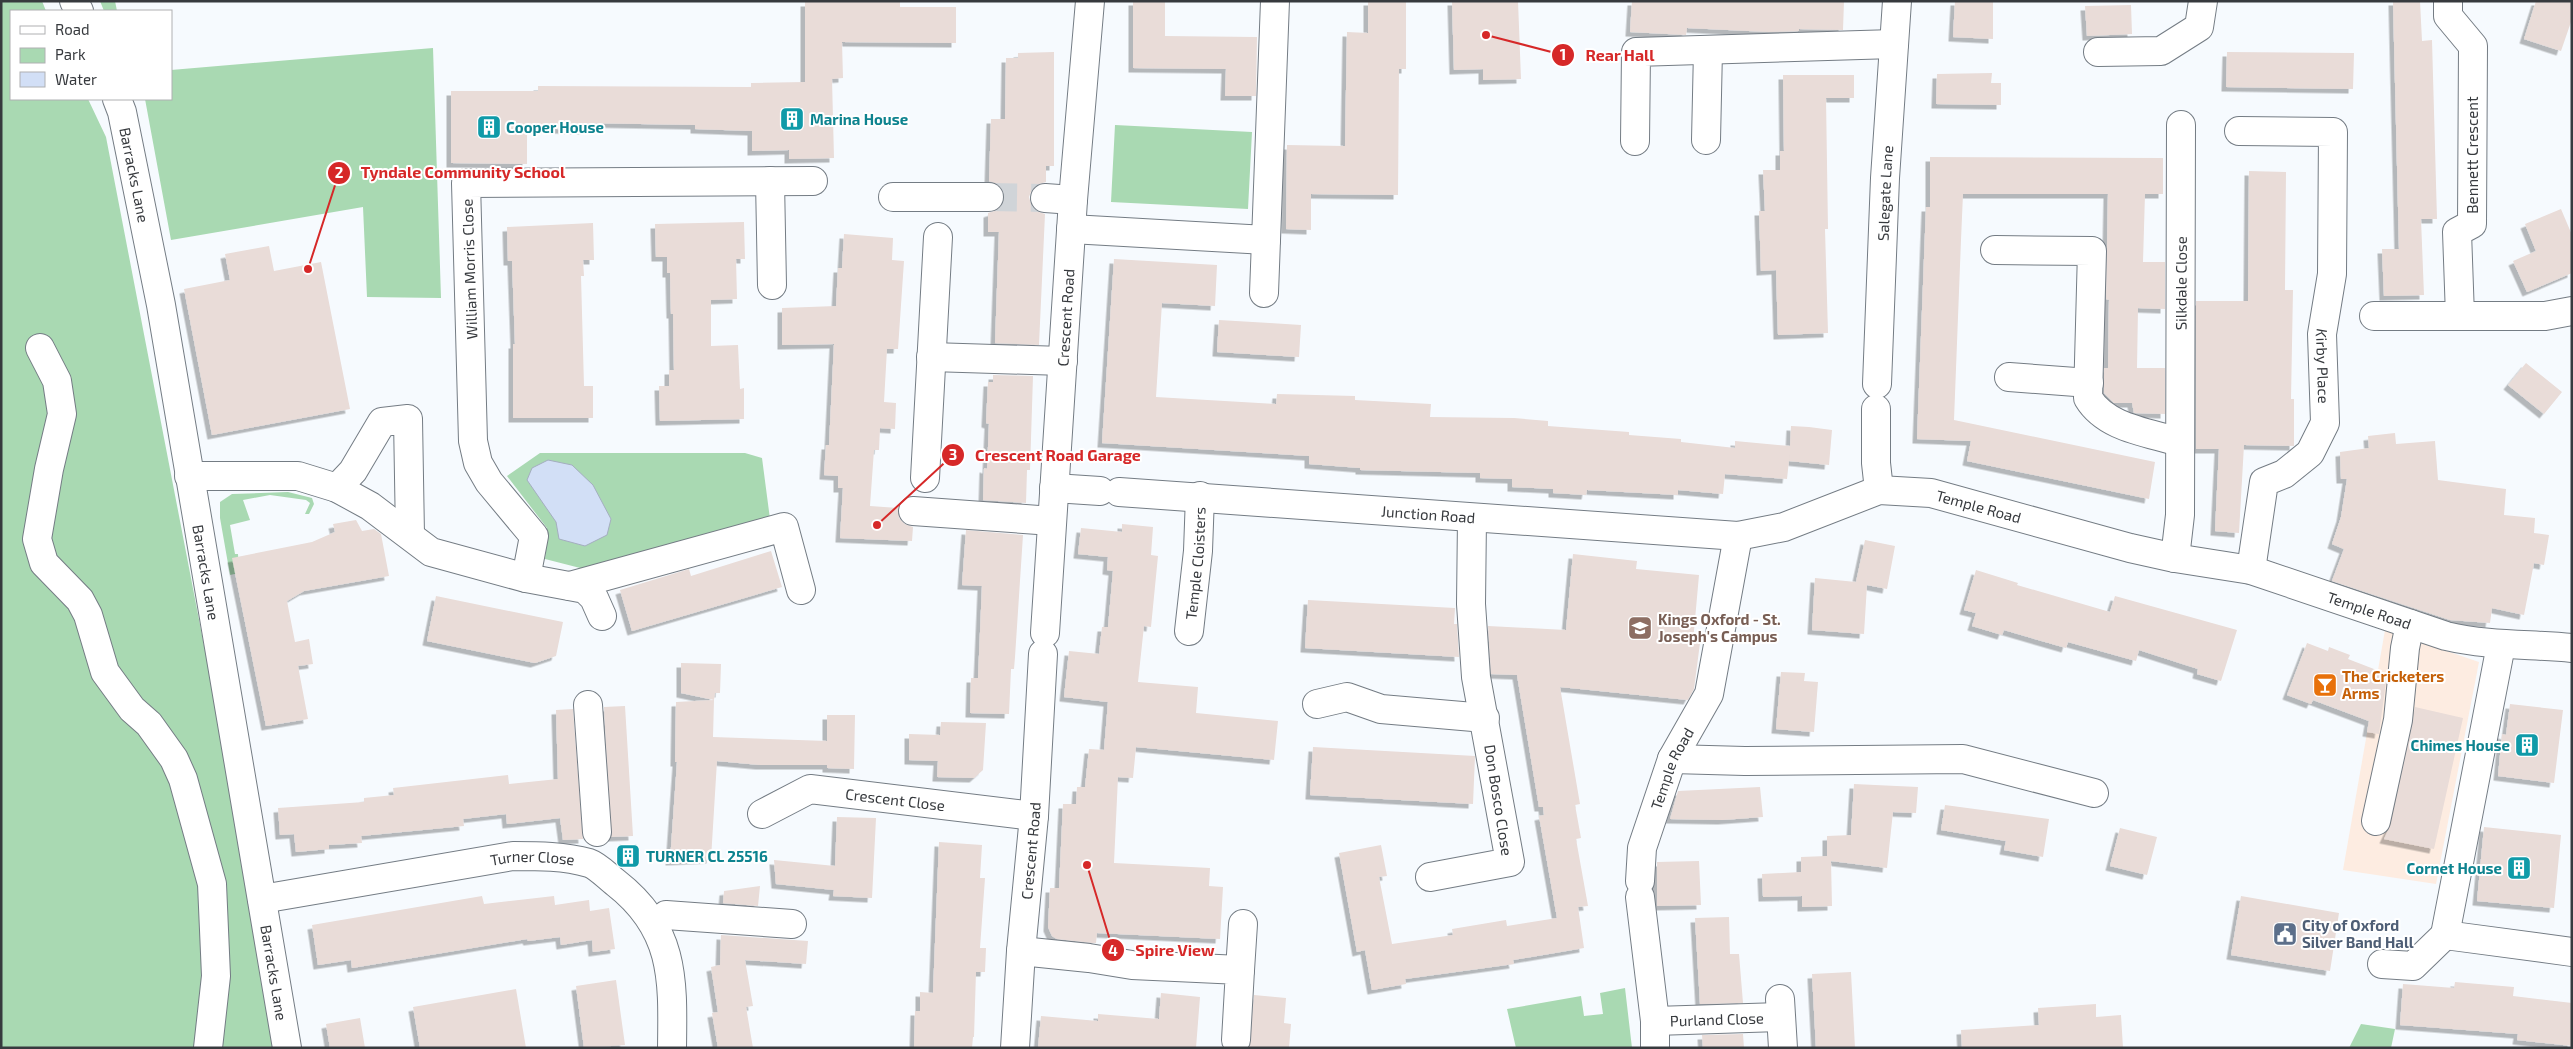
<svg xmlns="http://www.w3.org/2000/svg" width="2573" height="1049" font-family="'Exo 2',sans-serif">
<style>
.industrial{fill:#fdece1}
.green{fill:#a9d9b2}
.water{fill:#d2dff6;stroke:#a4aebf}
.building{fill:#e9dcd8;filter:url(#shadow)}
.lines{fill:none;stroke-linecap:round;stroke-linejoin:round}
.minor-tunnel{stroke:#d0d4d8;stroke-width:28;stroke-dasharray:28 14;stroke-linecap:butt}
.minor-casing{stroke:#747c84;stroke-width:30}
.minor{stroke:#fff;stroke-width:28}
.labels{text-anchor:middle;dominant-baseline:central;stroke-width:4;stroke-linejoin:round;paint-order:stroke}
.culture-label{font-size:15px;font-weight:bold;fill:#0d838f;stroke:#fff;text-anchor:start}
.street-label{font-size:15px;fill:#373a3e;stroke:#fff}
.education-label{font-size:15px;font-weight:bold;fill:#785e54;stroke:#fff;text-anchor:start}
.food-label{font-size:15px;font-weight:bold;fill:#c56008;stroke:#fff;text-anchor:start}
.service-label{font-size:15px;font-weight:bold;fill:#4e5e75;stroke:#fff;text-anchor:start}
.leader{fill:none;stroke:#d62828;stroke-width:2}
.callout-dot{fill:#d62828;stroke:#fff;stroke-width:2}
.mark-label{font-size:15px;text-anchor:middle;font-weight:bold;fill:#fff}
.callout-label{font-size:16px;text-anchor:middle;font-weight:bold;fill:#d62828;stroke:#fff;stroke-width:4;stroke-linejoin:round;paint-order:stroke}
</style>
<defs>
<filter id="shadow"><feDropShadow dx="-4.5" dy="4.5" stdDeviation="0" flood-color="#0004"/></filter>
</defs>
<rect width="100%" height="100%" fill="#f6fafe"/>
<path class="industrial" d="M2385,630L2479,662L2436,884L2343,870Z"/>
<path class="green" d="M1,1H42L46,11H11V99H88L106,137L254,905L278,1048H1Z
M100,1H115L117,11H104Z
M433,48L441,298L367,297L363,207L171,240L145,99H171V70Z
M1115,125L1252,132L1248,209L1111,202Z
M540,453H745L762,458L770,519L588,570L545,559L547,528L507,476Z
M288,492L312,498L314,504L309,514H305L310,503L306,500L270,495L243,500L250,520L230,525L235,554H238L239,573L230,575L220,518V502L232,494Z
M1625,988L1632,1048H1516L1507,1009L1581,996L1584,1016L1603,1014L1600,993Z
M2361,1024L2395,1029L2391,1048H2349Z"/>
<path class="water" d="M548,460L572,465L593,485L611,519L607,535L585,546L559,539L556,522L527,480L532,468Z"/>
<path class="building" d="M1133,1H1165V36L1257,37L1256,96H1225L1226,69L1133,68Z
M1368,1H1406V69H1399L1398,195L1311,194V230L1286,229L1287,145L1345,146L1347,32L1368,33Z
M1452,1H1518L1521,79L1483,80V69L1454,70Z
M1632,1H1844L1843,30L1799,29V31L1769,32L1687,28L1686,35L1630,32Z
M1955,1H1993V39L1953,37Z
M2393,1H2420L2422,41L2432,40L2437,219H2421L2424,295L2384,296L2382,249H2399Z
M2536,1H2572V19L2561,51L2524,39Z
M805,2H900V7H956V43L842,42L843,78L832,79L834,158L789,159V150L752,151V131L695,129V125L586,123V130L527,128V164L451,163V91H538V86L751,87V83L805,82Z
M2131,5L2132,34L2087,36L2085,6Z
M1054,52V166H1046V182L1039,184L1032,189L1029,197L1031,204L1036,211L1045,214L1039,345L995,343L999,232H988V213L997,210L1003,204L1005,197L1003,190L997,184L989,181L991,119H1005L1006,58H1018V53Z
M2227,52L2354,53L2353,89L2226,87Z
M1992,73L1991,83H2001V105L1936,104L1937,74Z
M1783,75H1854V98H1826L1828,229H1825L1828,333L1778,335L1776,270L1761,271L1759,211H1765L1763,170H1780V151H1784Z
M1930,157L2163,158V194H2145L2143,262H2165V309L2138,308L2137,368H2165V414L2134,413L2132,403H2114L2104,393V368H2108L2109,300L2106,299L2108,194H1963L1961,240L1954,420L2155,462L2149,499L1967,461L1971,441L1917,439L1926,207H1930Z
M2249,171L2286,172L2285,290H2293L2291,399H2294V446L2244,445L2239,533L2215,531L2219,449H2196V301H2248Z
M2561,209L2572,235V273L2527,292L2513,261L2536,251L2525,224Z
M744,222L745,259H736L737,299L711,300V346L738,345L740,389L744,388V419L660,421L659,386H669V370H674L673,314H671L670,273H667V257H656L655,224Z
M593,223L594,260H583L584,276H581L584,386H593V418H513V344H515L512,261H508L507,227Z
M844,234L893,238L892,260L904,261L898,349H887L884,402L896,403L895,429L880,428L879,450H874L870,506L898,508L899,518L905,524L913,527L912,541L840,538L843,488H838V476L824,475L826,445H829L834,344L782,345V308L836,306L838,268H842Z
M269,246L274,271L321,262L350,409L212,435L184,289L230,280L225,254Z
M1114,259L1217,265L1215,306L1162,303L1156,397L1276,404L1277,394L1355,396V400L1431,404L1430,417L1514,418L1548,421V426L1629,432V435L1681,439V442L1735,448V441L1790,446L1791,426L1809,427L1832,430L1829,465L1789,461L1790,451L1787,479L1725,474L1723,494L1678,490V495L1587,490L1586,495L1553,493V489L1512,487V479L1480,478V473L1360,470V468L1309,464V456L1102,443Z
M1219,320L1301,325L1299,357L1217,352Z
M2526,363L2562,392L2544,414L2508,385Z
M993,375L1033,376L1030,470H1027L1026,503L983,500L984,468L987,469L989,424L986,423L988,382H993Z
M2395,433L2396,444L2435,441L2438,480L2506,489L2504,515L2535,518L2534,533L2549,535L2544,565L2534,563L2524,615L2492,608L2490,623L2450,620L2332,581L2344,549L2332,544L2341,517L2347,479H2341L2340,452L2369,448L2368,436Z
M356,520L362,531L374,529L381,534L389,576L304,591L287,601L295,642L309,639L313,664L298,666L308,719L266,726L232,558L312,542L335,532L333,524Z
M1122,524L1153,527L1151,555L1158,556L1151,627L1144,626L1138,682L1198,687L1196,713L1278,721L1274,760L1136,747L1133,778L1118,777L1114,863L1210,868L1209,886L1223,887L1220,939L1097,933L1096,943H1093L1057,939L1052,936L1048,927L1050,888H1059L1063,804H1076L1077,787H1085L1089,749L1104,750L1108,702L1064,697L1069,651L1099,654L1102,627H1108L1113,571L1107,570L1108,557L1078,554L1081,528L1122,532Z
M966,530L1023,535L1015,657L1014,669H1011L1009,714L970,713L971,678H978L982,586L962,585Z
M1865,540L1895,546L1887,589L1867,585L1864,634L1812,630L1815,578L1856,582Z
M771,551L782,587L632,631L620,590L689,569L691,576Z
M1573,554L1637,561L1636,569L1699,575L1693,642L1700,643L1694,689L1688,700L1560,687L1580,804L1575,805L1581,838L1576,839L1588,906L1578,907L1584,948L1513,960L1514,964L1405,979L1406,984L1372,990L1365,950L1357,952L1339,853L1381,845L1387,876L1379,877L1392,944L1453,935L1452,929L1506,920L1507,926L1557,918L1539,816L1544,815L1543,807H1539L1517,675L1491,674L1488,626L1566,630Z
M1976,570L2018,583L2017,585L2110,612L2115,596L2237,630L2221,681L2197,674L2198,669L2139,650L2136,661L2068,642L2066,648L2004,630L2002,635L1972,626L1976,613L1964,610Z
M436,596L563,622L556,656L535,663L427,641Z
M1308,600L1455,608L1454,624H1457L1459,657L1305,648Z
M2307,643L2328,651L2329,647L2350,655L2348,659L2387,674L2379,734L2367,732L2369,721L2313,700L2311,704L2287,695Z
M681,663L721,664L720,693H715L714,700L681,693Z
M1781,672L1805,673L1804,681L1818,682L1814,732L1776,729Z
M714,700L713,737L827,741V715H855L854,769L827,768V765H760L717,761L711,859L670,861L677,762H675L676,702Z
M2510,704L2563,710L2554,783L2498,776L2502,734L2506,735Z
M625,706L633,836L611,837L604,707Z
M2415,707L2463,718L2434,849L2384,839L2391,824Z
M573,709L583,839L563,840L560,818L507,824L506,814L463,819L464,826L361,836L362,843L329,845V849L296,852L294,834L280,835L278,808L364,802V798L394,795L393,788L508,775L509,784L558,779L556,710Z
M941,722L986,723L983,770L974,778L937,777L938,761L909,760V734L940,735Z
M1313,747L1475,756L1473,804L1310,795Z
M1854,784L1918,787L1916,813L1893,812L1887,868L1831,861L1832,906L1802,907V896L1763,897L1762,874L1801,872V857L1827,856V836L1851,835Z
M1760,787L1763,817L1722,820L1670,819L1678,791Z
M1945,805L2049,819L2043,857L2004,850L2006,841L1941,830Z
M837,817L876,818L872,898L833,896L834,890L776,884L774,860L835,866Z
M2484,827L2561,835L2554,908L2477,901Z
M2120,828L2157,837L2147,875L2110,866Z
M939,842L982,845L980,878H985L980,948H986L985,972H976L974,1037H973L972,1048H914L915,1011H920V992L933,993Z
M1699,861L1701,905L1657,906V862Z
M760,886L758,906L723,903L724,891Z
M482,896L484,904L554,896L555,905L589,900L590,911L609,908L615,949L593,952L592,940L561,945L560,937L528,941L527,939L352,968L351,960L318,965L312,925Z
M2241,896L2339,913L2330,971L2231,955Z
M1729,917L1730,954H1739L1743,1003L1700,1004L1695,918Z
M721,935L808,941L806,964L745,960L753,1006L746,1007L753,1048H718L712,1013L718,1012L711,967L720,965Z
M1851,972L1855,1048H1816L1812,974Z
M616,980L625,1045L584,1048L576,986Z
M2455,982L2514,987L2513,996L2572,1003V1046L2517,1040L2518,1034L2400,1025L2403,984L2454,988Z
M516,989L526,1048H420L413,1007Z
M1161,993L1200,997L1196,1048H1038L1041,1016L1098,1021V1014L1159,1019Z
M1254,995L1286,998L1284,1023L1291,1024L1289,1048H1249Z
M2096,1004V1017L2121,1015L2123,1048H1962L1961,1030L2039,1025L2038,1008Z
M360,1018L365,1048H330L326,1024Z
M1743,1034L1744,1048H1703L1702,1035Z"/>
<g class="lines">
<path class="minor-tunnel" d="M989,197L1045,198"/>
<defs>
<g id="minor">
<path d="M74,1L79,11"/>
<path d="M2448,1V16L2473,46L2472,224L2457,232L2460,316"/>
<path d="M2098,52L2161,51L2199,27L2203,1"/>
<path id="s1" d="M117,99L122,112L161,305L287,1048"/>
<path id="s2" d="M2239,131L2333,132L2332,274L2322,334L2325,423L2310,453L2284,474L2264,482L2251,570"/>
<path d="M1706,140L1708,50"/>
<path d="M1635,141L1636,52L1894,44"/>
<path d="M770,181L772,285"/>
<path d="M893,197H989"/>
<path d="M1045,198L1073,200"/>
<path d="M1071,229L1266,240L1275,1"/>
<path d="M1995,250L2092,251L2088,398C2106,428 2147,432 2179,442"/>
<path d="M1264,293L1266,240"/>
<path d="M2374,316H2545L2572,311"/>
<path d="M40,348L57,381L62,414L49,469L37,539L44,563L80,600L88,615L105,672L132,709L149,724L174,759L183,779L212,884L216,976L208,1048"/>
<path d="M931,357L1063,361"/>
<path d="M2009,377L2089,383"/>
<path id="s3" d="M1877,384L1885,178L1897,1"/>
<path d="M1876,409V463L1879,490"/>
<path d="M189,476H298L337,488L370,506L431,552L526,578L585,589L594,598L602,616"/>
<path d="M925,478L938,237"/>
<path d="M337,488L353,471L382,422L408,419L410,535"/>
<path d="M1054,488L1100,491"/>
<path id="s4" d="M1119,492L1738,536L1784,527L1879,490L1931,493L2130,548L2175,558L2251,570L2446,636C2488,646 2529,644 2572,648"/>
<path d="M913,511L1052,521"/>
<path id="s5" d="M2175,558L2180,515L2181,125"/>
<path d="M526,578L534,536L489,482L478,463L473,441L466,183L813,181"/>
<path d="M570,586L784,527L801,590"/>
<path id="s6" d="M1189,631L1198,551L1200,496"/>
<path id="s7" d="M1045,633L1073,200L1090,1"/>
<path d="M1317,704L1347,697L1381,709L1485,718"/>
<path d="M588,705L597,832"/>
<path d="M1672,759L1745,761L1963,759L2094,793"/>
<path id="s8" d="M762,814L810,789L1034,816"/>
<path d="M2376,821L2398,720L2405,648L2410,624"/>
<path d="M1430,877L1510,862L1476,677L1471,604L1472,518"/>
<path id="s9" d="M1640,881L1642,848L1672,759L1709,694L1738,536"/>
<path d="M1640,897L1655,1021V1048"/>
<path id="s10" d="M262,899L513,856C539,856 564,856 589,863C598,866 608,877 616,883C675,929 673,979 672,1048"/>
<path d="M666,915L792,924"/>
<path d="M2445,935L2501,645"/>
<path d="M2445,935L2572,952"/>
<path d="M1021,951L1089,958L1132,965L1240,970L1236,1040"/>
<path d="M2382,964L2413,966L2445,935"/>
<path d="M1240,970L1243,924"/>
<path d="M1780,999L1783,1048"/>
<path id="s11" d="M1655,1021L1780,1017"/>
<path id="s12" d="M1015,1048L1021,951L1034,816L1043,654"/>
</g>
</defs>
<use href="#minor" class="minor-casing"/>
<use href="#minor" class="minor"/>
</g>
<defs>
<symbol id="building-square" viewBox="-11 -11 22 22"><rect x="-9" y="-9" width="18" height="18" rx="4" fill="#0f9aa8" stroke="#fff"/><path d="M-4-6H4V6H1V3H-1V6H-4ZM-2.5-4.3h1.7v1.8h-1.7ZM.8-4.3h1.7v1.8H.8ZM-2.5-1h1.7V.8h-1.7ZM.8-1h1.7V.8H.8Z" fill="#fff"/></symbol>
<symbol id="school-square" viewBox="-11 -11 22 22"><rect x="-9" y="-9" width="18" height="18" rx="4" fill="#8d6e63" stroke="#fff"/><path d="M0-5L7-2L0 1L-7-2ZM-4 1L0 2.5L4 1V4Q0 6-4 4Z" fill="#fff"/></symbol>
<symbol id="bar-square" viewBox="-11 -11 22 22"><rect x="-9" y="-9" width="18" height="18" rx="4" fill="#e8710a" stroke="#fff"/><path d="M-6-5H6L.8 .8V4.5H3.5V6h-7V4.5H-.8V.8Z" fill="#fff"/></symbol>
<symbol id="civic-square" viewBox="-11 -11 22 22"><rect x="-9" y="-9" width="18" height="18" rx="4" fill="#5c6f8a" stroke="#fff"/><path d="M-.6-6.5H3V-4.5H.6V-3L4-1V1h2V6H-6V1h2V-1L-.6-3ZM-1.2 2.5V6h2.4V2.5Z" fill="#fff"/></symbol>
</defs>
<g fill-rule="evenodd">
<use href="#building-square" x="778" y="105" width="28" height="28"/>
<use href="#building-square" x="475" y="113" width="28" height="28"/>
<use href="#school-square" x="1626" y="614" width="28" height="28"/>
<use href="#bar-square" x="2311" y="671" width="28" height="28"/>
<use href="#building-square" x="2513" y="731" width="28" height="28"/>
<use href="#building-square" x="614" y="842" width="28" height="28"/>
<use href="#building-square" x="2505" y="854" width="28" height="28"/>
<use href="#civic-square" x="2271" y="920" width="28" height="28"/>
</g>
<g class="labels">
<g class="culture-label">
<text x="810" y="119">Marina House</text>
<text x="506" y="127">Cooper House</text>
<text x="2510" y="745" text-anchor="end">Chimes House</text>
<text x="646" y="856">TURNER CL 25516</text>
<text x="2502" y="868" text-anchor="end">Cornet House</text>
</g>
<g class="street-label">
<text transform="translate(2472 155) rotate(-90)">Bennett Crescent</text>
<text stroke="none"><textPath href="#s1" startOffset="78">Barracks Lane</textPath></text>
<text stroke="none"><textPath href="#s3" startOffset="191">Salegate Lane</textPath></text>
<text transform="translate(469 269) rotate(-92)">William Morris Close</text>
<text stroke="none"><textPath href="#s5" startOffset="275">Silkdale Close</textPath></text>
<text stroke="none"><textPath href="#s7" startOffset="316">Crescent Road</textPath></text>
<text stroke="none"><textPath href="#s2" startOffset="329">Kirby Place</textPath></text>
<text stroke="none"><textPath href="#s4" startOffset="871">Temple Road</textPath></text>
<text stroke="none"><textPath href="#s4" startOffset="310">Junction Road</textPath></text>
<text stroke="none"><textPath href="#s6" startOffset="68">Temple Cloisters</textPath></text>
<text stroke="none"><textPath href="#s1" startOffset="482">Barracks Lane</textPath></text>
<text stroke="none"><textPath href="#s4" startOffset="1276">Temple Road</textPath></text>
<text stroke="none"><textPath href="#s9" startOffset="118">Temple Road</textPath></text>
<text stroke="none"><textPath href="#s8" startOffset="140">Crescent Close</textPath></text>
<text transform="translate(1499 800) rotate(81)">Don Bosco Close</text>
<text stroke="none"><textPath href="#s12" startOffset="198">Crescent Road</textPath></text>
<text stroke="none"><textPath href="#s10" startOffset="274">Turner Close</textPath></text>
<text stroke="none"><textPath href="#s1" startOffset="888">Barracks Lane</textPath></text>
<text stroke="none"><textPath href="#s11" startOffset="62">Purland Close</textPath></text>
</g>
<g class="education-label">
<text x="1658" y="619">Kings Oxford - St.<tspan x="1658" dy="17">Joseph's Campus</tspan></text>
</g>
<g class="food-label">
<text x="2342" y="676">The Cricketers<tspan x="2342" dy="17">Arms</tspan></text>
</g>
<g class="service-label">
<text x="2302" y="925">City of Oxford<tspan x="2302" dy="17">Silver Band Hall</tspan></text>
</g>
</g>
<path class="leader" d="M1486 35L1563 55M308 269L339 173M877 525L953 455M1087 865L1113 950"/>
<g class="callout-dot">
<circle cx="1486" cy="35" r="5"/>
<circle cx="308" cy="269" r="5"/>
<circle cx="877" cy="525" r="5"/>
<circle cx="1087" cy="865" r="5"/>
<circle cx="1563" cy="55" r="12"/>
<circle cx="339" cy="173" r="12"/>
<circle cx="953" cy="455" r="12"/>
<circle cx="1113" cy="950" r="12"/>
</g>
<g class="mark-label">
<text x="1563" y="60">1</text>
<text x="339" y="178">2</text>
<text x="953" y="460">3</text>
<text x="1113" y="956">4</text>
</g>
<g class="callout-label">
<text x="1620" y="61">Rear Hall</text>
<text x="463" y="178">Tyndale Community School</text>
<text x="1058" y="461">Crescent Road Garage</text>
<text x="1175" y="956">Spire View</text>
</g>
<rect width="2573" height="1049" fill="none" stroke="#373a3e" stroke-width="5"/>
<rect x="10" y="10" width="162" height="90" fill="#ffffff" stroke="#afb0b2"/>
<rect x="20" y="26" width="25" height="8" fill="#ffffff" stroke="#afb0b2"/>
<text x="55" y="35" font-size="15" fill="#373a3e">Road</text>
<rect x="20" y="48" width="25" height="15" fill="#a9d9b2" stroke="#afb0b2"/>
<text x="55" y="60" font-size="15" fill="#373a3e">Park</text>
<rect x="20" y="72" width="25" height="15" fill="#d2dff6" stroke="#afb0b2"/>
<text x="55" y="85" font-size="15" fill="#373a3e">Water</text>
</svg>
